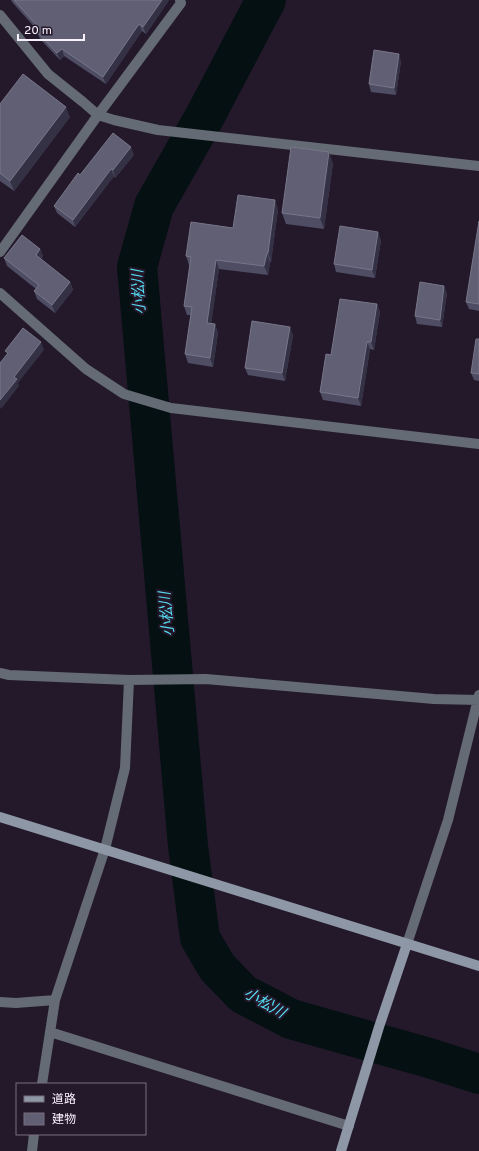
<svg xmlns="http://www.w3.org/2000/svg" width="479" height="1151" font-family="Overpass,'Noto Sans JP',sans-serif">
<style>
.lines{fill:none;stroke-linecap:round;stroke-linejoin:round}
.river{stroke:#051012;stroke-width:40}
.street{stroke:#656b74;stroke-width:10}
.secondary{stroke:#8d97a6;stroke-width:10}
.wall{fill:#4e4d63}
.shaded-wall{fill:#353145}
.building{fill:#605f73;stroke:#787689}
.labels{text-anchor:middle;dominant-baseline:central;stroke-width:4;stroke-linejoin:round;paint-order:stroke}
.water-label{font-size:15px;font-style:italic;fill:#55def4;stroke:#24192b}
</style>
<rect width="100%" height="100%" fill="#24192b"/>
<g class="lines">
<path class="river" d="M266,0L204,118L154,206L137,267L188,846L200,938L217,967L243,994L291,1019L429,1058L479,1074"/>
<path class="street" d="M0,15L48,74L83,102L98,115L114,120L158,130L479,166
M0,252L98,115L181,3L180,0
M0,293L86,369L124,394L171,408L479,444
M0,673L9,675L129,680L206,679L434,699L479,700
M407,944L448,820L479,695
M0,1002L16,1003L55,1000
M50,1032L349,1126
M42,1084L55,1000L105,849L125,768L129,680
M32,1151L34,1134"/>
<path class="secondary" d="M0,817L479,966
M341,1151L379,1027L407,944"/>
</g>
<path class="wall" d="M11,0H169L146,34L142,31L106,84L64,56L60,60L40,39L37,32L38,31L12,2Z
M401,61L396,95L371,92L369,84Z
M0,104L70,117L14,191L0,181Z
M134,155L115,178L114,176L75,227L57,213L54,206Z
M333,163L324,229L286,224L282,213Z
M278,209L271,262H270L268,275L219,269L211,323L215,324L218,333L213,367L188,363L185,354L191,315H187L184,306L190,265H189L186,256L233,228Z
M479,221V311L469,309L466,302Z
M381,240L375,278L336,272L334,264Z
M40,249L43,256L41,259L70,282L73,290L55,313L37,299L34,291L36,289L7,266L4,258Z
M447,293L442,327L417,324L415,316Z
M377,304L380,312L374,350L370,349L361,406L323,400L320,392Z
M293,335L285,381L248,375L245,368Z
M479,339V381L474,380L471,373Z"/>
<path class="shaded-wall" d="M162,0H169L146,34L143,27Z
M139,24L142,31L106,84L103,77Z
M62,49L64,56L60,60L57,53Z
M399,54L401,61L396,95L394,88Z
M66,107L70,117L14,191L10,181Z
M131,147L134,155L115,178L113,170Z
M329,152L333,163L324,229L320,218Z
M111,169L114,176L75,227L73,220Z
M275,200L278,209L271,262L268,253Z
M378,232L381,240L375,278L372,270Z
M40,249L43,256L38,262L36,255Z
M267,253L270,262L268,275L264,266Z
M216,260L219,269L210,332L207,323Z
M70,282L73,290L55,313L52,305Z
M444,286L447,293L442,327L440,320Z
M377,304L380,312L374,350L371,342Z
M215,324L218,333L213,367L210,358Z
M290,327L293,335L285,381L282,373Z
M41,342L44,350L18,383L19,386L1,409L0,407V400L14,377Z
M367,342L370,349L361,406L358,398Z"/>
<path class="building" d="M14,0H162L143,27L139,24L103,77L62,49L57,53L37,32L40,29Z
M374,50L399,54L394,88L369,84Z
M23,74L66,107L10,181L0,173V104Z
M113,133L131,147L113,170L111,169L73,220L54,206L78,173L80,175Z
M291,147L329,152L320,218L282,213Z
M238,195L275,200L268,253H267L264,266L216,260L207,323L215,324L210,358L185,354L192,307L184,306L191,257L186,256L191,222L233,228Z
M479,221V304L466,302Z
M340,226L378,232L372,270L334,264Z
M22,235L40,249L36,255L70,282L52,305L34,291L39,285L4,258Z
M420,282L444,286L440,320L415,316Z
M340,299L377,304L371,342H367L358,398L320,392L326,354L331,355Z
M252,321L290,327L282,373L245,368Z
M23,328L41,342L14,377L17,379L0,400V363L8,353L5,351Z
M476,339H479V374L471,373Z"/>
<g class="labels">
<g class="water-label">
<text transform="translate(140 292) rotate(-93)">小松川</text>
<text transform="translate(168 614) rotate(-95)">小松川</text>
<text transform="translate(264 1004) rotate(30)">小松川</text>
</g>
</g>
<rect x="16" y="1083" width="130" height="52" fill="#24192b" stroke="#796f7f"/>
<rect x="24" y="1096" width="20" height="6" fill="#8d97a6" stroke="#796f7f"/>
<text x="52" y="1103" font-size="12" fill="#f8f1fe">道路</text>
<rect x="24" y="1113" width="20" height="12" fill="#605f73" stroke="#796f7f"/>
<text x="52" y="1123" font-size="12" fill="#f8f1fe">建物</text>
<path d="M18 34v6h66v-6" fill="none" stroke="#f8f1fe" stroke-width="2"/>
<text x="24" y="34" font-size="12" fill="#f8f1fe" stroke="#24192b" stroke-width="3" paint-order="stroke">20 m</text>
</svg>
